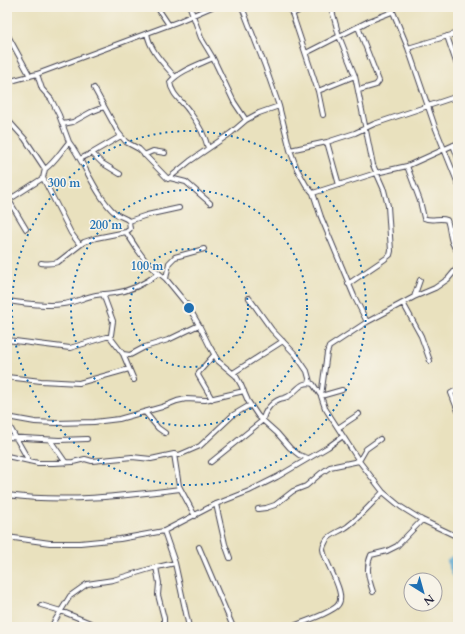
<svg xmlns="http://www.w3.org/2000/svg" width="465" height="634" font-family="Cardo,serif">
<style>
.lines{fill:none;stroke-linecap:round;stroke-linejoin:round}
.river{stroke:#54a4ce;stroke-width:7}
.minor-casing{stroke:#403f4f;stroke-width:6}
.minor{stroke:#fff;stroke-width:4}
.ring{fill:none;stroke:#1f6fb2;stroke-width:2;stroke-dasharray:2 4}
.centre{fill:#1f6fb2;stroke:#f7f3e8;stroke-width:2}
.ring-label{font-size:12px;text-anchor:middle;font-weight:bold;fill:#1f6fb2;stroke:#f7f3e8;stroke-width:3;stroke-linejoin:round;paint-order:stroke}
</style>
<rect width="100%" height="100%" fill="#f7f3e8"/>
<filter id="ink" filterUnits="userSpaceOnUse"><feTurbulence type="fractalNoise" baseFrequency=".025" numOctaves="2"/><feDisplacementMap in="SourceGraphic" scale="8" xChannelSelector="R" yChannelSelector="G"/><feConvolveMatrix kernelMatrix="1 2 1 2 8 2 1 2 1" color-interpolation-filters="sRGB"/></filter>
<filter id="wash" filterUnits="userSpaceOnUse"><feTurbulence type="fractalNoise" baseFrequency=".012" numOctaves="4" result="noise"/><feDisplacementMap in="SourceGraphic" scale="16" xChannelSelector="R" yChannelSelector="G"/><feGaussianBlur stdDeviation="0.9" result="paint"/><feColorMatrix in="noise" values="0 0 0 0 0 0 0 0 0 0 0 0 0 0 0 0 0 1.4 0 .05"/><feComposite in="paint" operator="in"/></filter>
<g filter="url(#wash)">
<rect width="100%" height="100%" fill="#e9e1be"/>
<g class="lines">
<path class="river" d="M458,556L450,562L458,579"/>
</g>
</g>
<g filter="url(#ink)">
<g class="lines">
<defs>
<path id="minor" d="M157,7L169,25
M190,7L201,38L213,58L234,102L246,120
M242,7L265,66L279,106L290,150L297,169L306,185L313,193L321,217L354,296L367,322
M290,7L318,91L355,76
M331,7L339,36L355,76L373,165L384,190L388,206L391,251L390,255L385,259L348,284
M391,7L408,48L434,124L458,184
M292,14L307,7
M358,27L379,81L376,85L359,90
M147,33C150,51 164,64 175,77
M7,34L30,76
M447,36L458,68
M408,48L458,33
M306,53L369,21L392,12
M37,74L42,89L51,99L59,115L69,142C61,151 55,162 45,169L43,178L71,233L80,245
M7,82L37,74L177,22L212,7
M94,88L118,132L126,142L139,149L168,179L190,161L231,133L246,120L259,113L279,106
M318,91L323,115
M7,119L25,139L45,169
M63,124L73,122L91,112L104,107
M327,142L339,185
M453,145L458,158
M208,148C205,135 197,122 189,111C183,102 171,94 170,82C181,70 198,65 213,58
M290,150L327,142L355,133L374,124L458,96
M92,153L102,163L120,174
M144,155L153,151L165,153
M80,159L92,153L121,136
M407,166L420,201L424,218C431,222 439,217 447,220C451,231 449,243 458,252
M170,178L186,182L210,203
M313,193L376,173L407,166L458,143
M7,197L26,229
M7,201L43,178
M129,221L147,215L179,208
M126,232L137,249L148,264L166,279L188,306L199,325L209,345L218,361L236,376L241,385L248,401L258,416L277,433L290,448L299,455L308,458
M41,263C47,264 52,264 58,262L84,242L96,238L126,232L130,229L129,221C125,217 119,217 115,213C95,195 85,163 69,142
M458,267L448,279L435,288L414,297L367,322L329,347L327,353L321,396L325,408L359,461L383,492L401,507L422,520L458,537
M166,279L169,263L175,257L204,249
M103,294L113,321L111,335
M414,297L420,280
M249,298L272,330L296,355L307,371L310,382
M7,301C25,303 45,307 63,304C74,303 84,297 96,295C102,294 108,294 114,293C131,291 146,283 159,273
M403,303L421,336L430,361
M7,340L70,348L106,337H110L123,354L134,380
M123,354L130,355L145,347L168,340L199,325
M233,373L283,341
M7,377L41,381L79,383L129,369
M458,389L451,393L458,411
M212,399L198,375L199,372L214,355
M145,412L158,428L165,433
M7,417L35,422L56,423L94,422L119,419L162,407L177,401L186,399L205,400L244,391
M7,422L29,461
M338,428L359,414
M7,437L59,440L87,439
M50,440L66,463
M174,454L179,486L195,516
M7,456L38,463H53L73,462L85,459L92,461L132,457L151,459L174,454L179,455L200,446L233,415L250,405
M211,462L263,420C264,411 272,402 280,399C284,398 286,398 289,396C297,391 302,380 313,384L321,396L342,390
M7,495C64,503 123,496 180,489
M216,504L225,544L230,558
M258,509L266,508L275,505L293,491L306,486L320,474L330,467L359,461L366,449L380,439
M164,531L175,563L189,627
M7,537L50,543H80L120,539L164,531L216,504L249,491L277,477L328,447L343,436
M199,547L233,627
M156,567L159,583L158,595L164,618V627
M373,592C369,580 365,568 371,555L387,551L397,546L422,520
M41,605L61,611L93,624L117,627
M51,627L70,596L87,584L113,580L153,568L175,563
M290,627C303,622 327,615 337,606C349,595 324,563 323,549C323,546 325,543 326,541C329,534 342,531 348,526C361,516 372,503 383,492"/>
</defs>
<use href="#minor" class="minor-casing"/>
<use href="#minor" class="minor"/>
</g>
</g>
<g class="ring">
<circle cx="189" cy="308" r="59"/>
<circle cx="189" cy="308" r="118"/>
<circle cx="189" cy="308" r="177"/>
</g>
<circle cx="189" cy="308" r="6" class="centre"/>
<g class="ring-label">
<text x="64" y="187">300 m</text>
<text x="106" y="229">200 m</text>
<text x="147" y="270">100 m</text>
</g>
<rect width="465" height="634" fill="none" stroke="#f7f3e8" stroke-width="24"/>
<g transform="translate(423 592) rotate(143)"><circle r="19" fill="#f7f3e8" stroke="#a29fa3"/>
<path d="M0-3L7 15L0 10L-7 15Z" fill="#1f6fb2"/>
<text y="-6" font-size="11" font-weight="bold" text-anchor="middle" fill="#22223b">N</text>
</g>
</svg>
